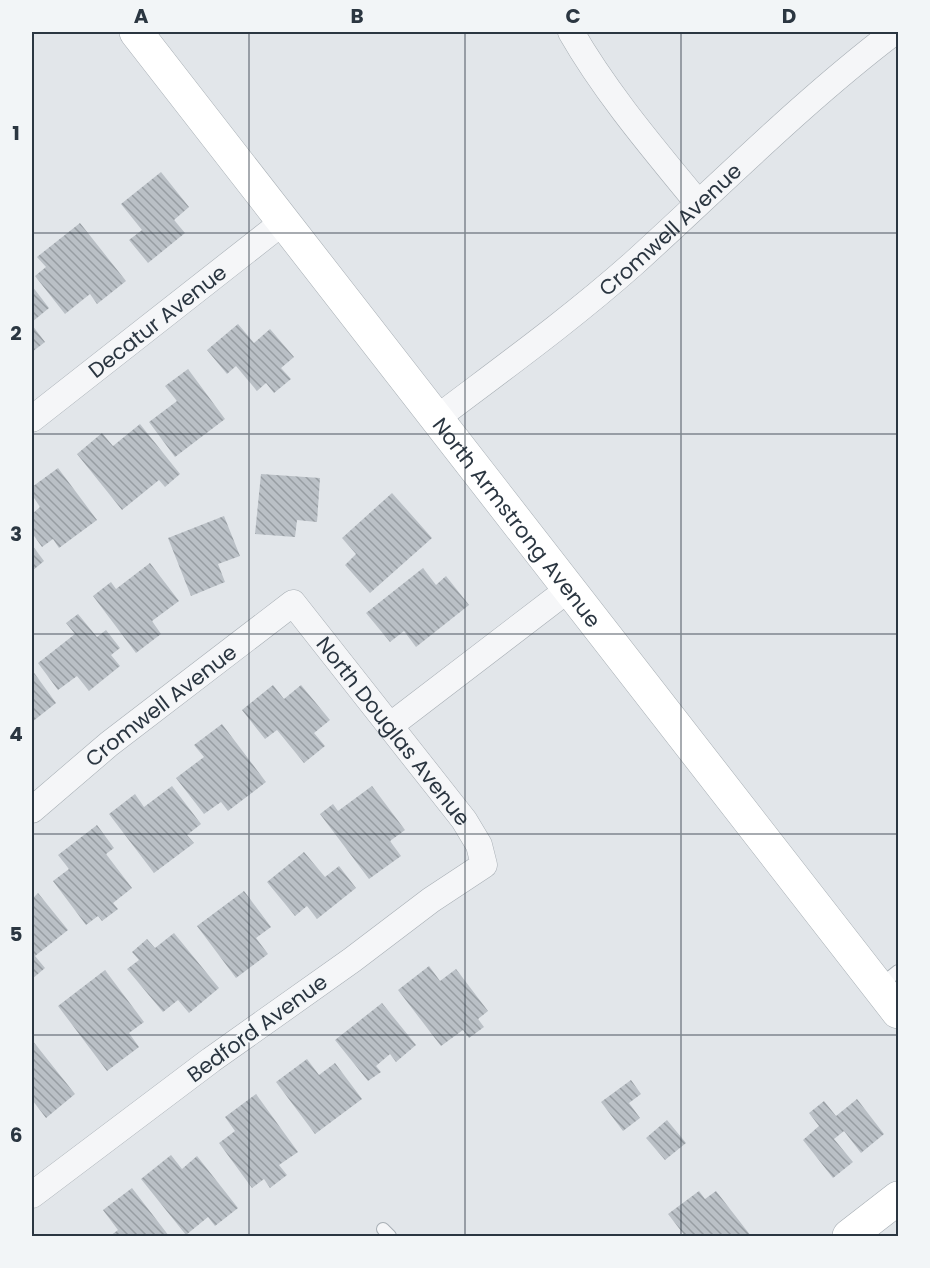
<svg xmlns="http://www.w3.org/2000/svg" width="930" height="1268" font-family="Poppins,sans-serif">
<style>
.building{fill:url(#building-back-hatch)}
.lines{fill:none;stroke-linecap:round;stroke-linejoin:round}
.lane-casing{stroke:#a7aeb4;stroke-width:14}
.street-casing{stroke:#a7aeb4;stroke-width:27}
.secondary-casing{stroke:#a7aeb4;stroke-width:34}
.lane{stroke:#f5f6f8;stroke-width:12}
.street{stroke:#f5f6f8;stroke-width:26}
.secondary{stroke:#fff;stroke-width:33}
.grid{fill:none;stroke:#2b3641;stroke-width:1.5;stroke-opacity:0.55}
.labels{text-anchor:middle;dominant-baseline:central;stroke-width:4.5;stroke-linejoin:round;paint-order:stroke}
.street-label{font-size:21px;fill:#2b3641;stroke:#f2f5f7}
.neatline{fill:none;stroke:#2b3641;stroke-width:2}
.grid-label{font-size:20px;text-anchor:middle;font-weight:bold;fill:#2b3641}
</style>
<defs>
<pattern id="building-back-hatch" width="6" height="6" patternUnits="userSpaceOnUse" patternTransform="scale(1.5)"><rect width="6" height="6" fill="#bac0c6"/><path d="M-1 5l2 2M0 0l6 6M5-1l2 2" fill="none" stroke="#979da2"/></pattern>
</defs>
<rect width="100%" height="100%" fill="#e2e6ea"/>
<path class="building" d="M161,172L189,207L174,220L185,233L148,263L129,240L142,230L121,204Z
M80,223L126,281L97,304L90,294L65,314L35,276L46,267L37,257Z
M32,286L49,308L32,322Z
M238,324L254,343L270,329L294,357L281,368L291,379L274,393L266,383L257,391L236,366L227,374L207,350Z
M32,325L45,342L32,352Z
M188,369L225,419L175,457L149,422L177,401L165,386Z
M140,424L180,474L165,487L159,480L122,510L77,454L102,433L113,446Z
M58,468L97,520L59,548L53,539L42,547L32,533V514L40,507L32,495V487Z
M261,474L320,478L317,522L297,520L295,537L255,534Z
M392,493L432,538L370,593L345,565L356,554L342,538Z
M224,516L240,556L218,564L225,582L191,596L168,538Z
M32,545L44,561L32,571Z
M150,563L179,601L152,621L161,634L136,653L93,596L111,582L116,589Z
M423,568L436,585L446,576L469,605L416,647L404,631L390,642L366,613Z
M78,614L97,637L106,630L120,648L111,655L120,666L89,691L77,676L58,690L38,663L75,634L66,623Z
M32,670L56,703L32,722Z
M273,685L284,699L301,685L330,720L314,733L325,746L304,763L277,730L265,739L242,710Z
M222,724L266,782L228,811L221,802L204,814L176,778L204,757L194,745Z
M172,786L201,824L187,835L194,843L154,873L109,814L135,794L144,807Z
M372,786L405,830L390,841L401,856L369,879L320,814L333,804L338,811Z
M97,825L114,848L106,854L132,888L113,903L118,909L102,921L98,916L86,925L53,881L69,869L58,855Z
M304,852L325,877L339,866L356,888L317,919L307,906L295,916L267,882Z
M244,891L271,927L256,938L268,954L236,978L197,926Z
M38,893L68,930L35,956L45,968L32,979V899Z
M174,933L219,988L189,1013L178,1000L163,1012L127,969L139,960L132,952L147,939L155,948Z
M429,966L440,981L456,969L488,1011L478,1019L484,1027L469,1038L463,1030L441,1046L398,990Z
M105,970L144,1022L129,1033L139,1047L107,1071L58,1006Z
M382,1003L416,1045L396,1062L390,1054L376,1066L381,1072L368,1081L335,1040Z
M32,1040L75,1094L46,1118L33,1101L32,1102Z
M307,1059L319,1075L335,1063L362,1099L315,1134L276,1082Z
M631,1080L641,1094L629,1103L640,1118L623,1131L601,1102Z
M256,1094L298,1152L279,1165L287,1175L270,1188L264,1179L252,1188L219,1143L235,1131L225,1117Z
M857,1099L884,1134L861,1153L844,1131L834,1139L853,1162L833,1178L803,1140L819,1126L809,1113L824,1101L836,1116Z
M667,1120L686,1143L665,1160L646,1138Z
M171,1155L182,1169L197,1156L238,1208L215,1226L208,1217L186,1235L141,1179Z
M132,1188L169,1236H110L118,1230L103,1210Z
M699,1191L705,1199L716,1191L751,1236H685L668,1214Z"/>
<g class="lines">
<defs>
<path id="lane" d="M879,986L898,971
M383,1229L390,1236"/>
<g id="street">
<path d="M571,32C606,93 653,148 698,203"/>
<path id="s1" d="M437,418C503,368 571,319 633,264C719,186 802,102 894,32"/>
<path id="s2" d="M32,419L283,222"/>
<path d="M391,725L570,588"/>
<path id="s3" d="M32,810L109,744L293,603L464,820L479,845L484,865L431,900L352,960L211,1060L32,1195"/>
</g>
<g id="secondary">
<path id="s4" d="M136,32L898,1012"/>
<path d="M849,1236L898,1198"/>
</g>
</defs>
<use href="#lane" class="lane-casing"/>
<use href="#street" class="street-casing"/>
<use href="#secondary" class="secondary-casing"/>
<use href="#lane" class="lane"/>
<use href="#street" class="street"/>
<use href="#secondary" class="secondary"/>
</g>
<path class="grid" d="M249,32V1236M465,32V1236M681,32V1236M32,233H898M32,434H898M32,634H898M32,834H898M32,1035H898"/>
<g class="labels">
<g class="street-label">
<text stroke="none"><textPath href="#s1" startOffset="300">Cromwell Avenue</textPath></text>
<text stroke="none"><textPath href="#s2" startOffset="159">Decatur Avenue</textPath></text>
<text stroke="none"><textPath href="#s4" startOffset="621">North Armstrong Avenue</textPath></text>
<text stroke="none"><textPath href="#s3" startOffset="166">Cromwell Avenue</textPath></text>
<text stroke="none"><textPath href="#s3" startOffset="496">North Douglas Avenue</textPath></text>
<text transform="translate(257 1028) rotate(-36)">Bedford Avenue</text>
</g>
</g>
<rect width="930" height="1268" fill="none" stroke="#f2f5f7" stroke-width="66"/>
<rect x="33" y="33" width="864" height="1202" class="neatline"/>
<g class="grid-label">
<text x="141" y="23">A</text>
<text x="357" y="23">B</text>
<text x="573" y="23">C</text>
<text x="789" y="23">D</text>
<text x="16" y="140">1</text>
<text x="16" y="340">2</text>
<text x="16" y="541">3</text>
<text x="16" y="741">4</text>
<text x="16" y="941">5</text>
<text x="16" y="1142">6</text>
</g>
</svg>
